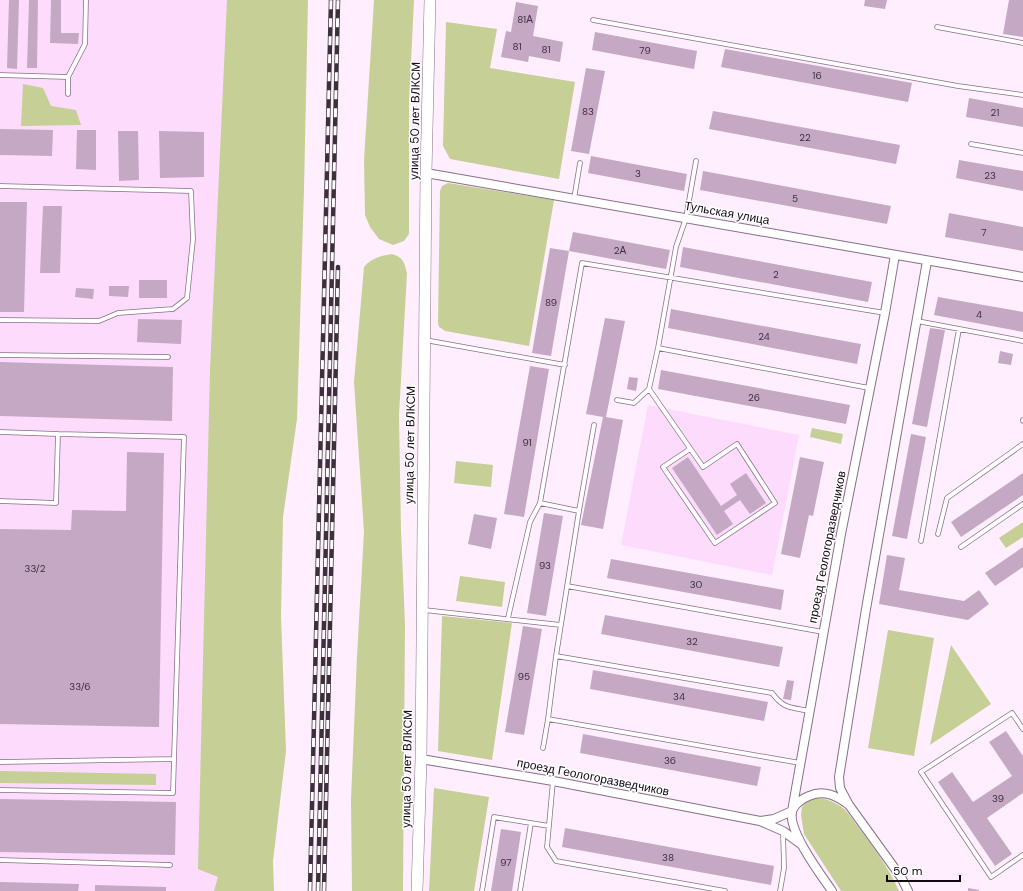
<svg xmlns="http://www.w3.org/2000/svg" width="1023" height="891" font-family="'DM Sans',sans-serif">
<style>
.built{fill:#fddbfc}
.green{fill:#c5cf96}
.building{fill:#c5a9c4}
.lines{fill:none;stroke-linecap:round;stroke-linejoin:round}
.lane-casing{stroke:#886f87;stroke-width:5.5}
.street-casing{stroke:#886f87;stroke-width:10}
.secondary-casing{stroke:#886f87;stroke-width:12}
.lane{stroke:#fff;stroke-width:4}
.street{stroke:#fff;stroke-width:8}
.secondary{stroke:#fff;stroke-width:11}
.rail-casing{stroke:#3c313b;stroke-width:4.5}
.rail{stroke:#fff;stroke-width:3;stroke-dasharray:9;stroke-linecap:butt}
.labels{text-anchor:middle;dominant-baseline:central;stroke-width:3;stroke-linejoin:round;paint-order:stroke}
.number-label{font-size:10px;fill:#3e303e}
.street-label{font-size:12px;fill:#110811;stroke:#fff}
</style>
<rect width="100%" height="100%" fill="#ffeefe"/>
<path class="built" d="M0,0H243L229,891H0Z
M648,405L799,435L772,575L621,545Z"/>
<path class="green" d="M227,0H308L304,189L297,419L283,517L281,617L286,751L273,861L274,891H214L218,877L198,869L210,370Z
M374,0H414L409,103V234L404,241L393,245L379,239L370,227L365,215L364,160Z
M446,22L497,29L490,68L575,82L559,179L450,159L443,146Z
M23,84L43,88L51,106L76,110L81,125L21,126Z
M448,183L554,200L529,346L445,331L439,327L438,323L440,191L442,186Z
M392,254C404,258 404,262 407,273L399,415L401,530L405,624L403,891H352L351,800L357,656L364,532L354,382L364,267C371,258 381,256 392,254Z
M812,428L843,434L841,444L810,437Z
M456,461L493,465L491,487L454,483Z
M1023,522V537L1006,548L999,538Z
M460,576L505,582L502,607L456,601Z
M442,616L512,623L492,760L438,751Z
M888,630L934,638L914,756L868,748Z
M951,645L991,704L930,745Z
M0,771L156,774V785L0,783Z
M434,788L489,797L474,891H429Z
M815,798C826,798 835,802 843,808C849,813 854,822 859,828C874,848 889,868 899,891H841L804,834L801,815L802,807L807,801Z"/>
<path class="building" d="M9,0H19L17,69L7,68Z
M29,0H38L37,68H27Z
M51,0H61V33H79L78,44L50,43Z
M865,0H887L885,9L864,6Z
M1009,0H1023V37L1003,34Z
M516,2L538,6L533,36L563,42L560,62L529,56L528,62L501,57L506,31L511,32Z
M595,32L697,51L694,69L592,50Z
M725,49L912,83L908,102L721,67Z
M586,68L605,71L589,154L571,151Z
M969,98L1023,108V127L966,117Z
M713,111L900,145L896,164L709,129Z
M0,129L53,130L52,156L0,155Z
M77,130H96V170L76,169Z
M118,131H138L139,180L119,181Z
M159,131L204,132V177L160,178Z
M591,156L687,174L684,191L588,173Z
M959,160L1023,171V191L956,178Z
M703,171L891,206L887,224L700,190Z
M0,202H27L24,312H0Z
M43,206H62L60,273H40Z
M949,213L1023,227V251L945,237Z
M573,232L670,250L666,269L569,251Z
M683,247L872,282L868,302L680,267Z
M550,248L569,251L551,356L532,353Z
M139,280H167V298H139Z
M109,286H129L128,297L109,296Z
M76,288L94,289L93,299L75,297Z
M938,297L1023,312V332L934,315Z
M671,309L861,344L857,364L668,328Z
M605,318L625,321L606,417L623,420L603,529L581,525L603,417L586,414Z
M138,319L182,320L181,344L137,342Z
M930,328L945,330L927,427L912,424Z
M1000,351L1013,354L1011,365L998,363Z
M0,362L173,367L172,421L0,416Z
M530,366L549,369L524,517L504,514Z
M661,370L850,405L846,424L658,389Z
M629,377L638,378L636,391L627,389Z
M911,434L926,437L907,539L892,536Z
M127,452L164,453L159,727L0,724V529L71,530L72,510L126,511Z
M688,457L721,506L737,495L730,484L746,473L766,503L750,514L740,500L724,511L733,524L717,535L672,468Z
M800,457L824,462L813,516L809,515L800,558L781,554Z
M1023,473V495L961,537L951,522Z
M544,513L563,516L546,616L527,613Z
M474,514L497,518L491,549L468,544Z
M1023,547V567L995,586L985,573Z
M887,555L905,558L899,590L964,601L979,590L989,604L968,620L879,604Z
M611,559L784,590L781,610L607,578Z
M605,615L783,647L779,667L601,634Z
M523,626L542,629L524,735L505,732Z
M593,670L768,702L764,721L590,689Z
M787,680L794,681L791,700L783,699Z
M1006,731L1023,756V793L987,818L1012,854L995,866L938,782L952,772L973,802L1012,776L989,742Z
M583,734L761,767L757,786L580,753Z
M0,799L176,802L175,855L0,852Z
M565,828L774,866L771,885L562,847Z
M501,829L521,832L512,891H491Z
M0,882L79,884L78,891H0Z
M95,885L166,887V891H95Z
M968,888L979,890V891H968Z"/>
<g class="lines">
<defs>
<path id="lane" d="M593,20L958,86L1023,95
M937,27L1023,43
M0,75L68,77
M68,94V77L85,44L86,0
M971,144L1023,153
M0,186L191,191L193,239L187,298L173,309L118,313L99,321L0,320
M574,199L580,163
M917,321L1023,341
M425,340L565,365
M658,348L869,388
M0,355L168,357
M617,400L634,403L649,389
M1023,420V421
M0,432L58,434L56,503L0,501
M690,449L663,467L715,543L775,503L737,444L703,467L649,389L658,348L676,247L686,218L696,161
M540,503L579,511L556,656L548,719L800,763
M579,511L594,425
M938,534L947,498L1023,444
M921,541L959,329
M961,547L1023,504
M567,586L823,632
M424,610L561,625
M508,618L530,522L540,503L582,263L885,313
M556,656L772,693C784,709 790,707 809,711
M1023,729L1012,713L921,772L991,877L1023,855
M543,748L548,719
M0,762L174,759L184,437L58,434
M553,781L547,847L556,861L725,891
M0,790L173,793L174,759
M0,860L170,865
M482,891L494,817L549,826
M520,891L531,823
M780,891L784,868L783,832"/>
<path id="street" d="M426,173L1023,277
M421,759L553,781L760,821L783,831L802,845
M849,805L840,788L839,777L866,609L927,261
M760,821L774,819L792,811L841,534L885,313L895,255
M832,891C821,875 788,831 792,812C793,805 803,798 809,796C824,789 837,796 849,805L901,877L908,891"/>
<path id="secondary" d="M417,891L421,759L426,173L430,0"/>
</defs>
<use href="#lane" class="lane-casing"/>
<use href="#street" class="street-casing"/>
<use href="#secondary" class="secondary-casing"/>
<use href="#lane" class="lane"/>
<use href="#street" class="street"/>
<use href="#secondary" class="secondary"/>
<defs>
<path id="rail" d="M310,891L331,0
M318,891L338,0
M324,891L338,267"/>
</defs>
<use href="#rail" class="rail-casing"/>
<use href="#rail" class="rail"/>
</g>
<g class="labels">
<g class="number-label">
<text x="525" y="19">81А</text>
<text x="517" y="46">81</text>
<text x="546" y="49">81</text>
<text x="645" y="50">79</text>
<text x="817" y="75">16</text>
<text x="588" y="111">83</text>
<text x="995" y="112">21</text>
<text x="805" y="137">22</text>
<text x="638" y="173">3</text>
<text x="990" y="175">23</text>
<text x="795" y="198">5</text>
<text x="984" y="232">7</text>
<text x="620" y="250">2А</text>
<text x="776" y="274">2</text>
<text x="551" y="302">89</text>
<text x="979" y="314">4</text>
<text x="764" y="336">24</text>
<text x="754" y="397">26</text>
<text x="527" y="442">91</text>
<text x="545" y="565">93</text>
<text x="35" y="568">33/2</text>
<text x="696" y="584">30</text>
<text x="692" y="641">32</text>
<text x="524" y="676">95</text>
<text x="80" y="686">33/6</text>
<text x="679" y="696">34</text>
<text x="670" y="760">36</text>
<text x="998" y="798">39</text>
<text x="668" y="857">38</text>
<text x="506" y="862">97</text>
</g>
<g class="street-label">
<text transform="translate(415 121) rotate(-89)">улица 50 лет ВЛКСМ</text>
<text transform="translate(727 213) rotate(10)">Тульская улица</text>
<text transform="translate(410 445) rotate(-89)">улица 50 лет ВЛКСМ</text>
<text transform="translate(827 547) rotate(-79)">проезд Геологоразведчиков</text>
<text transform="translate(407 769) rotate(-89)">улица 50 лет ВЛКСМ</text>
<text transform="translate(593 777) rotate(11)">проезд Геологоразведчиков</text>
</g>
</g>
<path d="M887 875v6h73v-6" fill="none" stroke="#110811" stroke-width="2"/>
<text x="893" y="875" font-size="12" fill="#110811" stroke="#ffffff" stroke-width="3" paint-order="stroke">50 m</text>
</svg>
